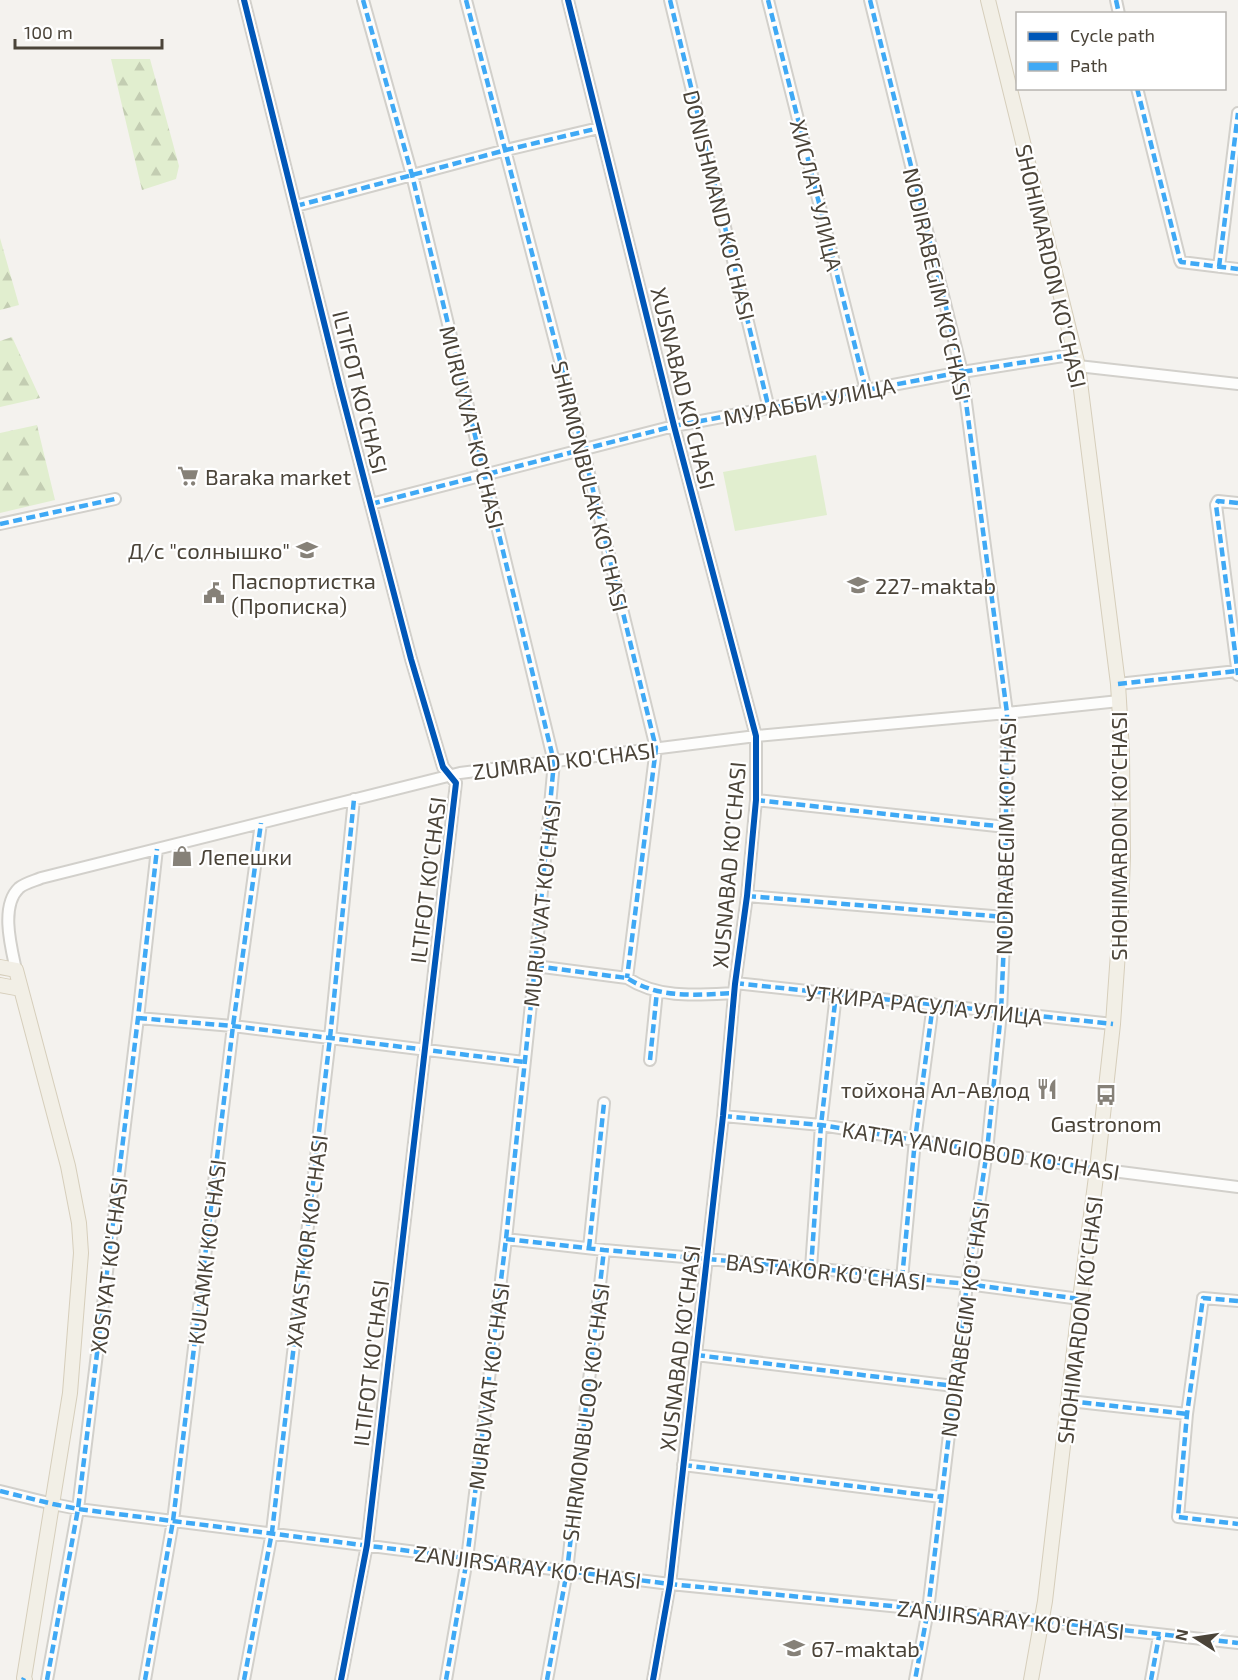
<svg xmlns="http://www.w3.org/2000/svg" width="1238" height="1680" font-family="'Exo 2',sans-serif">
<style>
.forest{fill:url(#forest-firs)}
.pitch{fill:#e1eecf}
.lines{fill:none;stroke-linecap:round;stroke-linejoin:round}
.minor-casing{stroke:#d2d0cb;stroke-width:14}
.major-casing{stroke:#d6cebb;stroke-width:16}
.minor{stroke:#fdfdfc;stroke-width:10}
.major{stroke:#f2efe6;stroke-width:14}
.quiet{stroke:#3fa9f5;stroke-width:4.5;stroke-dasharray:9 4.5;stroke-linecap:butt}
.cycleway-casing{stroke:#fff;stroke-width:10}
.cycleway{stroke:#0057b8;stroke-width:6}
.labels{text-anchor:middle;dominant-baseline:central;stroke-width:4.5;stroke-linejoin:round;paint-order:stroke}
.street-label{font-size:22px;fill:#4b4439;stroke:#fff}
.poi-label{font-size:22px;fill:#4b4439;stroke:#fff;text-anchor:start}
</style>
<defs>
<pattern id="forest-firs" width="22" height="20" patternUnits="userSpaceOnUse" patternTransform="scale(1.5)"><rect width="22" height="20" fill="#e1eecf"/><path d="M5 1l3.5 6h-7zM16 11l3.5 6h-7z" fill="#c3cdb2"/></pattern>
</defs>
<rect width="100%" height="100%" fill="#f4f2ee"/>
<path class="forest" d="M111,59H150L179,166L176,179L142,190Z
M0,238L19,305L0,310Z
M12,337L40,398L0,407V341Z
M37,425L55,500L0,513V433Z"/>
<path class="pitch" d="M816,455L827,515L735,531L723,472Z"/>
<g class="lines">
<defs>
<path id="minor" d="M244,0L340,387L411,659L443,767L456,783L367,1545L341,1680
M363,0L412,175L554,762L535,966L506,1239L467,1559L446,1680
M466,0L583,449L656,748L627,978
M568,0L674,426L756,736V800L747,896L735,984L723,1116L670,1584L653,1680
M670,0L769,409
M768,0L866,390
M870,0L962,372L1007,713L1005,917L1001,1012L987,1151L967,1284L928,1610L915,1680
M1116,0L1119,14
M1137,88L1180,260L1181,262L1238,269
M296,206L506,150L599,128
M1219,267L1238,113
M1078,366L1238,384
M1238,503L1218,501L1216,505L1238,675
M371,504L674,426L962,372L1076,354
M0,524L115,499
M1118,684L1237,671
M756,800L1006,827
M747,896L1005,917
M535,966L627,978C659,999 697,995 734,993
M16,970C11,947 0,906 19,888C25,883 34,881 41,878L460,773L756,736L1007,713L1119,701
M735,983L1113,1024
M138,1018L233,1026L524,1062
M650,1060L657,991
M723,1116L821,1125L1097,1169L1238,1187
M506,1239L604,1250L811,1268L967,1284L1080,1299
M589,1248L604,1103
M811,1268L821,1125L836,994
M902,1279L915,1140L933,1004
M1238,1301L1203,1298L1187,1414L1178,1517L1238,1524
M696,1355L954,1386
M1069,1401L1187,1414
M683,1465L941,1497
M0,1491L53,1504L78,1509L670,1584L1042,1621L1238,1643
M47,1680L78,1509L138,1018L157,849
M145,1680L173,1521L233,1026L261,823
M244,1680L272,1532L330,1038L354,799
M547,1680L567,1571L604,1250
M1151,1680L1159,1636"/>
<path id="major" d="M988,0L1078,366L1118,684L1122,751L1123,857L1121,910L1113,1024L1097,1169L1080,1299L1045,1601L1031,1680
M0,967L16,970L68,1166L79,1223L81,1253L70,1393L24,1678L25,1680
M0,985L21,989"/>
</defs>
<use href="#minor" class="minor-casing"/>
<use href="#major" class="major-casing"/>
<use href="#minor" class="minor"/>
<use href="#major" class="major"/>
<path class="quiet" d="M363,0L412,175L554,762L535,966L506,1239L467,1559L446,1680
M466,0L583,449L656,748L627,978
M670,0L769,409
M768,0L866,390
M870,0L962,372L1007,713L1005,917L1001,1012L987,1151L967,1284L928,1610L915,1680
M1116,0L1119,14
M1137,88L1180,260L1181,262L1238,269
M296,206L506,150L599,128
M1219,267L1238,113
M1238,503L1218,501L1216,505L1238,675
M371,504L674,426L962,372L1076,354
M0,524L115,499
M1118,684L1237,671
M756,800L1006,827
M747,896L1005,917
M535,966L627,978C659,999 697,995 734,993
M735,983L1113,1024
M138,1018L233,1026L524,1062
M650,1060L657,991
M723,1116L821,1125L1097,1169
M506,1239L604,1250L811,1268L967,1284L1080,1299
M589,1248L604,1103
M811,1268L821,1125L836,994
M902,1279L915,1140L933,1004
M1238,1301L1203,1298L1187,1414L1178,1517L1238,1524
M696,1355L954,1386
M1069,1401L1187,1414
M683,1465L941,1497
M0,1491L53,1504L78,1509L670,1584L1042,1621L1238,1643
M23,1680L24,1678
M47,1680L78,1509L138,1018L157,849
M145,1680L173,1521L233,1026L261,823
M244,1680L272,1532L330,1038L354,799
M547,1680L567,1571L604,1250
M1151,1680L1159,1636"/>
<defs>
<path id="cycleway" d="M244,0L340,387L411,659L443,767L456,783L367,1545L341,1680
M568,0L674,426L756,736V800L747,896L735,984L723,1116L670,1584L653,1680"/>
</defs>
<use href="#cycleway" class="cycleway-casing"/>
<use href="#cycleway" class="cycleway"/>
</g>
<defs>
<symbol id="supermarket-bare" viewBox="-9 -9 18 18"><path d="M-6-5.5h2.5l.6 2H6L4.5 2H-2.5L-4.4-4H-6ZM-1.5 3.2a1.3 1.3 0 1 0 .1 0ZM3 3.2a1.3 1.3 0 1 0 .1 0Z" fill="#868178" stroke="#fff" stroke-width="2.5" paint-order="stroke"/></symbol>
<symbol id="school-bare" viewBox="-9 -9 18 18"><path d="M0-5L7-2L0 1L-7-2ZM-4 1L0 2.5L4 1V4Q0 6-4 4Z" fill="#868178" stroke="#fff" stroke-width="2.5" paint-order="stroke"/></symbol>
<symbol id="civic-bare" viewBox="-9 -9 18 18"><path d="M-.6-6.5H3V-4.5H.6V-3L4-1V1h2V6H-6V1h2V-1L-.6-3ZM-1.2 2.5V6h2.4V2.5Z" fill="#868178" stroke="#fff" stroke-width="2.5" paint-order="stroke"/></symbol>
<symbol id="shop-bare" viewBox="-9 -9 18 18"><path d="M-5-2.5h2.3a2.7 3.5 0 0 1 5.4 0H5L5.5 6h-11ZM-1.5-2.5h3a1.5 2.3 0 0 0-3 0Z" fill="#868178" stroke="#fff" stroke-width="2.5" paint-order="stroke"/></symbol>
<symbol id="restaurant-bare" viewBox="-9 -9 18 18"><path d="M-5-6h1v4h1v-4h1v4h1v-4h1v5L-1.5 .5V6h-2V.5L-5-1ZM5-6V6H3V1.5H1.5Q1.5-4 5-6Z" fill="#868178" stroke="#fff" stroke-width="2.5" paint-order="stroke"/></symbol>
<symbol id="bus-bare" viewBox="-9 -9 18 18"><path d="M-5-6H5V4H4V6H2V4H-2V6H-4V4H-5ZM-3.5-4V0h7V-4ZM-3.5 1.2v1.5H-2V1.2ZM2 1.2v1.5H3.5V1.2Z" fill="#868178" stroke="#fff" stroke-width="2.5" paint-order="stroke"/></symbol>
</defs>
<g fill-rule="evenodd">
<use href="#supermarket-bare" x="173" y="461" width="30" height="30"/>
<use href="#school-bare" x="292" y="535" width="30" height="30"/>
<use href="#school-bare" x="843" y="570" width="30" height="30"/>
<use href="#civic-bare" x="199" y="578" width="30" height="30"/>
<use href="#shop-bare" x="167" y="841" width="30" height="30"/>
<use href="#restaurant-bare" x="1032" y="1074" width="30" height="30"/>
<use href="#bus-bare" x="1091" y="1080" width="30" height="30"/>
<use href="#school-bare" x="779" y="1633" width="30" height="30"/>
</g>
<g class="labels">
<g class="street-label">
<text transform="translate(817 195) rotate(76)">ХИСЛАТ УЛИЦА</text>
<text transform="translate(720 205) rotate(76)">DONISHMAND KO'CHASI</text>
<text transform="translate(1052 266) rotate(77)">SHOHIMARDON KO'CHASI</text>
<text transform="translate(938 284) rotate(77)">NODIRABEGIM KO'CHASI</text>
<text transform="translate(684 388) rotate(76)">XUSNABAD KO'CHASI</text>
<text transform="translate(361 392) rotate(76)">ILTIFOT KO'CHASI</text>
<text transform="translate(809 401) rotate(-11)">МУРАББИ УЛИЦА</text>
<text transform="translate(473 427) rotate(76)">MURUVVAT KO'CHASI</text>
<text transform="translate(591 486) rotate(76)">SHIRMONBULAK KO'CHASI</text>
<text transform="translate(564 760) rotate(-7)">ZUMRAD KO'CHASI</text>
<text transform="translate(1005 836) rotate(-89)">NODIRABEGIM KO'CHASI</text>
<text transform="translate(1118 836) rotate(-90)">SHOHIMARDON KO'CHASI</text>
<text transform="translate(728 865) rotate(-85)">XUSNABAD KO'CHASI</text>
<text transform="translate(427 880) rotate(-83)">ILTIFOT KO'CHASI</text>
<text transform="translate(541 903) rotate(-84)">MURUVVAT KO'CHASI</text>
<text transform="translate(924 1004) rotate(6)">УТКИРА РАСУЛА УЛИЦА</text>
<text transform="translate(981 1150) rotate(9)">KATTA YANGIOBOD KO'CHASI</text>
<text transform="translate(306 1241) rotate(-83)">XAVASTKOR KO'CHASI</text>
<text transform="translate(206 1252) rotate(-83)">KULAMKI KO'CHASI</text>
<text transform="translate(108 1265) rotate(-83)">XOSIYAT KO'CHASI</text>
<text transform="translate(826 1271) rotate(6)">BASTAKOR KO'CHASI</text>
<text transform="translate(964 1319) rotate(-82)">NODIRABEGIM KO'CHASI</text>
<text transform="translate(1079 1320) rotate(-83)">SHOHIMARDON KO'CHASI</text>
<text transform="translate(679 1348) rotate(-83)">XUSNABAD KO'CHASI</text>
<text transform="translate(370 1363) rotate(-83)">ILTIFOT KO'CHASI</text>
<text transform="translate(488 1386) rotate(-83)">MURUVVAT KO'CHASI</text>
<text transform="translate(585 1412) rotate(-83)">SHIRMONBULOQ KO'CHASI</text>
<text transform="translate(528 1566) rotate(7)">ZANJIRSARAY KO'CHASI</text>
<text transform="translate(1011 1619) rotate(6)">ZANJIRSARAY KO'CHASI</text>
</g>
<g class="poi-label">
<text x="205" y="476">Baraka market</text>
<text x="290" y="550" text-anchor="end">Д/с "солнышко"</text>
<text x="231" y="580">Паспортистка<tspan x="231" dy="25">(Прописка)</tspan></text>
<text x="875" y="585">227-maktab</text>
<text x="199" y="856">Лепешки</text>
<text x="1030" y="1089" text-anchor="end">тойхона Ал-Авлод</text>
<text x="1106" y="1123" text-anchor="middle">Gastronom</text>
<text x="811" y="1648">67-maktab</text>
</g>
</g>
<rect x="1016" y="12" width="210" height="78" fill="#ffffff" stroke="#b7b4b0" stroke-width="1.5"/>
<rect x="1028" y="32" width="30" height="9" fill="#0057b8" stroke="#b7b4b0" stroke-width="1.5"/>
<text x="1070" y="42" font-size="18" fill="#4b4439">Cycle path</text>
<rect x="1028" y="62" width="30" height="9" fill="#3fa9f5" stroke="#b7b4b0" stroke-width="1.5"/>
<text x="1070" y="72" font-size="18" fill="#4b4439">Path</text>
<g transform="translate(1196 1638) rotate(282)" stroke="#ffffff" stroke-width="4.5" paint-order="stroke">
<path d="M0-4.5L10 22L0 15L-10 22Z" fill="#4b4439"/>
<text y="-9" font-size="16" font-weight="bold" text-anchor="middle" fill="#4b4439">N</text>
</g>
<path d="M15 39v9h147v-9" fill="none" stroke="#4b4439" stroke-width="3"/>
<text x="24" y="39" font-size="18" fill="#4b4439" stroke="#ffffff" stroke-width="4.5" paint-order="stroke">100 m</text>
</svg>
